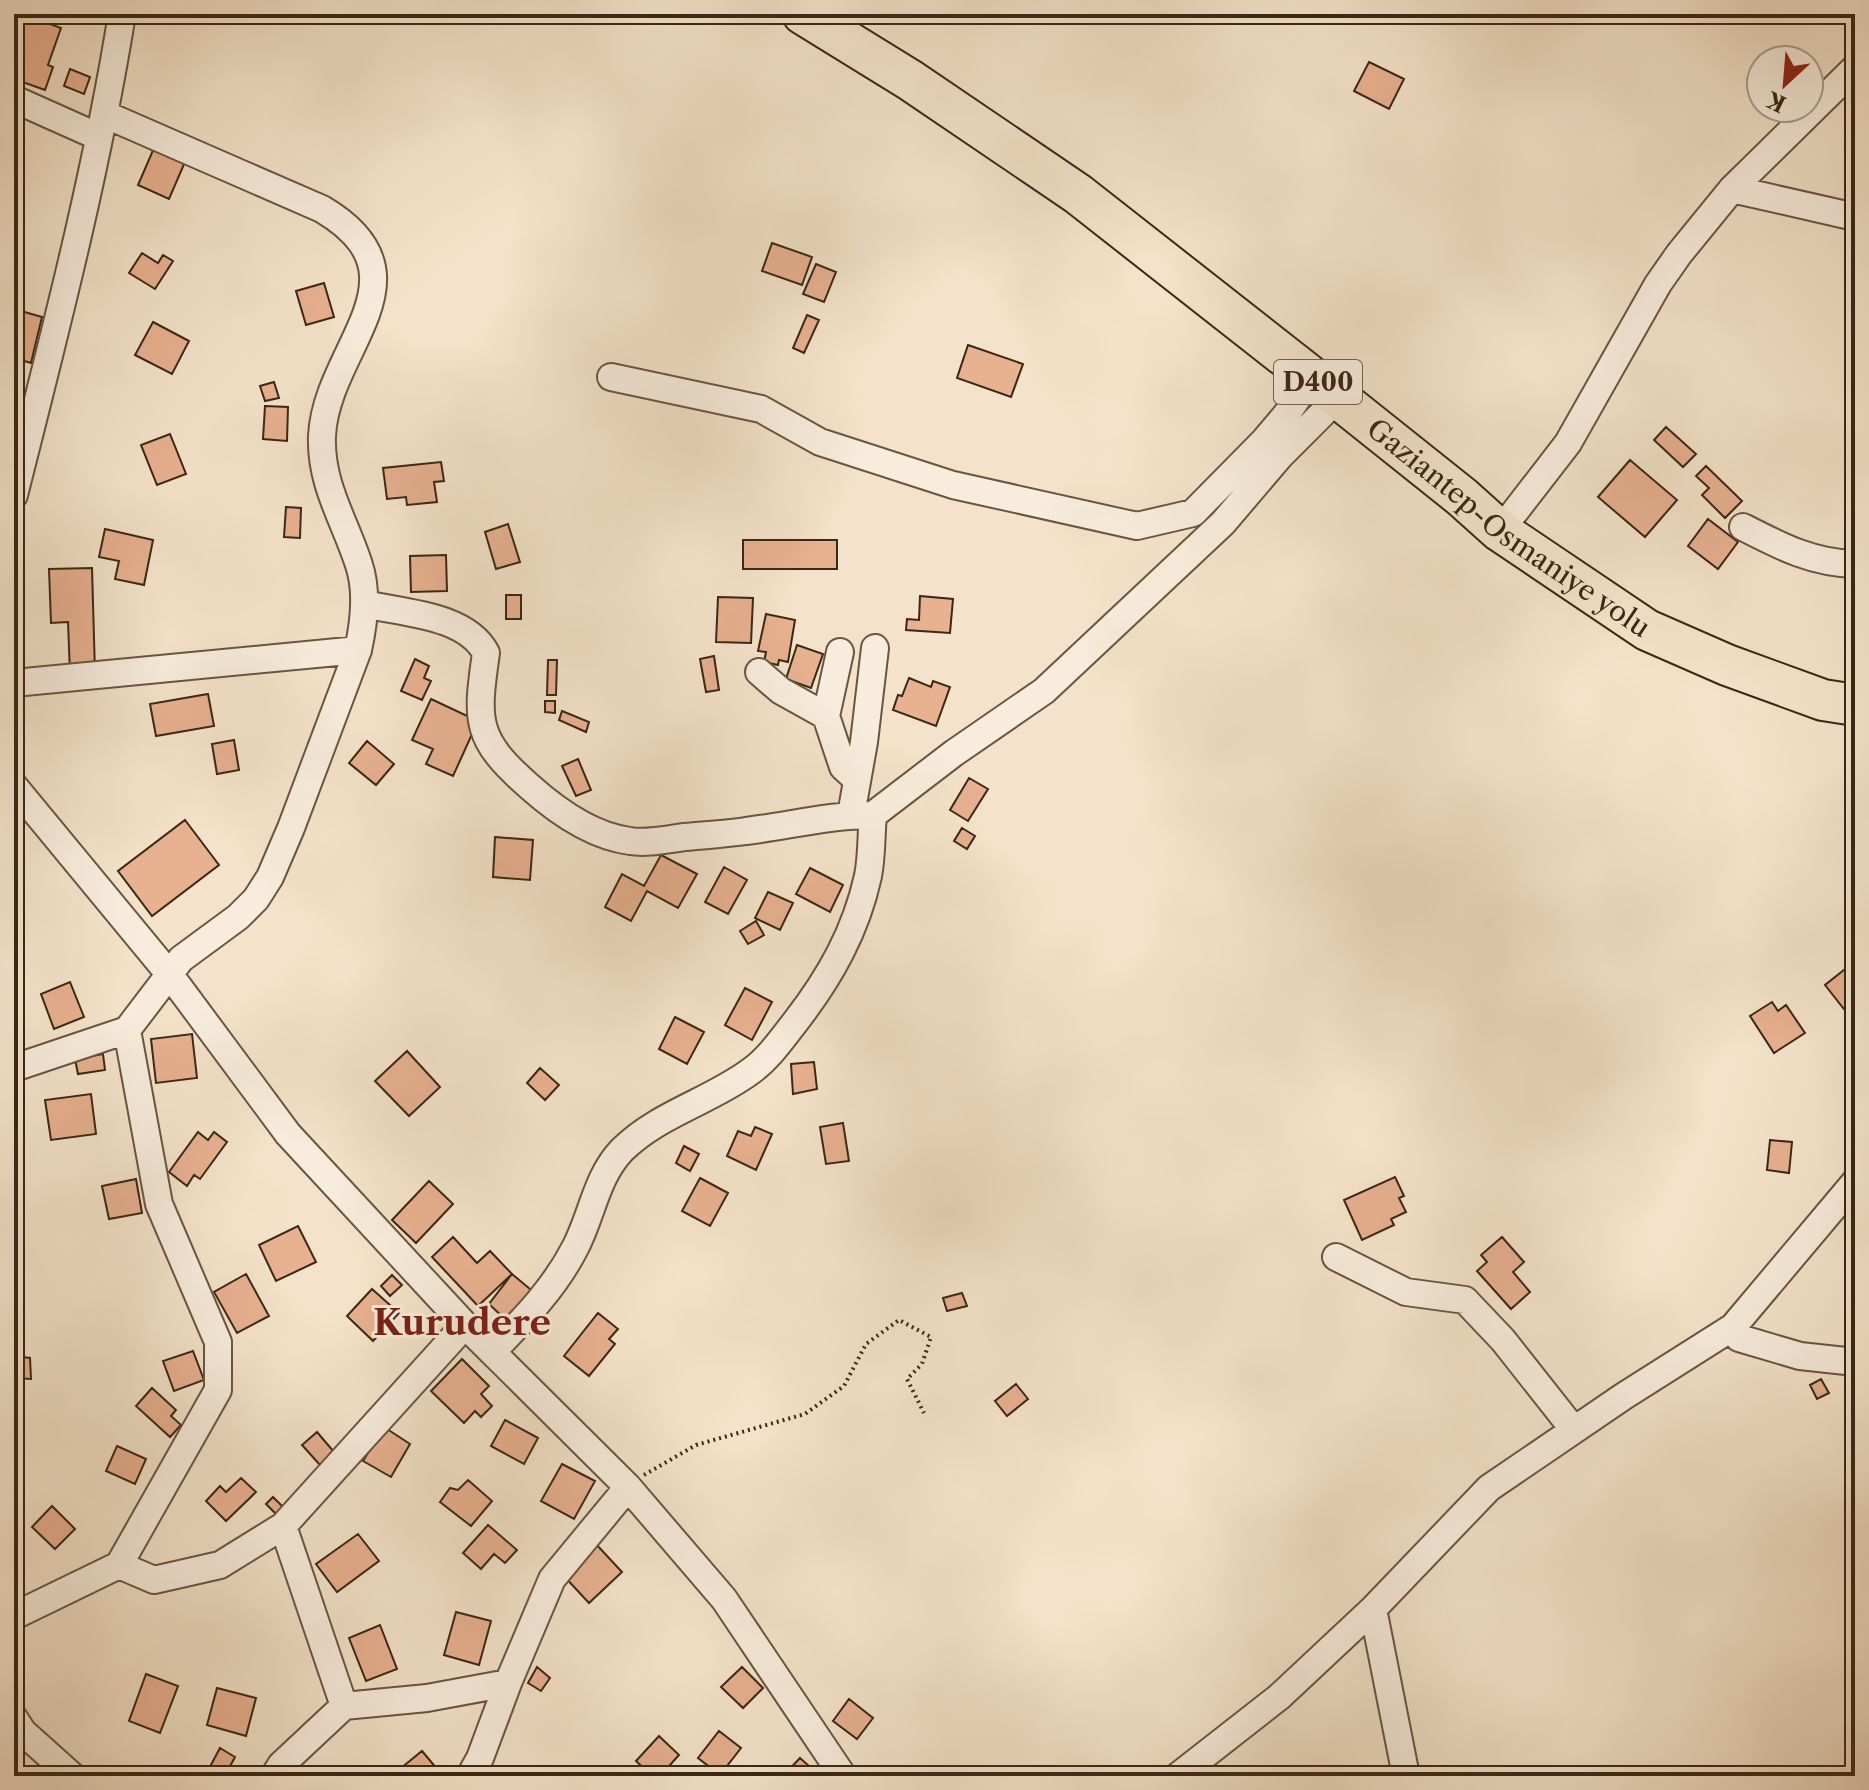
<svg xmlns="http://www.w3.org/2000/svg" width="1869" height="1790" font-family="'Libre Caslon Text',serif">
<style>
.building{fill:#e8b190;stroke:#3a2715;stroke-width:2}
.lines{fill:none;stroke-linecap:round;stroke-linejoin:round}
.minor-casing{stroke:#685642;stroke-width:30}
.highway-casing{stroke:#3a2715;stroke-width:44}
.path{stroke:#3a2715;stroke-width:4;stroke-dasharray:2 4;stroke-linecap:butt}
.minor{stroke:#f8eddd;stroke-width:26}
.highway{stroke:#f4e3ca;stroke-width:40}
.labels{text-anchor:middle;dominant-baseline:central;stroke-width:6;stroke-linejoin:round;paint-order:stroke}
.shield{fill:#f8eddd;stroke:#736251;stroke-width:2}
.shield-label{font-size:26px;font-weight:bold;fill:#3a2715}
.street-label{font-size:28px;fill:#3a2715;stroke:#f8eddd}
.district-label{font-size:36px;font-weight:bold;fill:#7a1f14;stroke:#f8eddd}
</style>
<rect width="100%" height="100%" fill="#f4e3ca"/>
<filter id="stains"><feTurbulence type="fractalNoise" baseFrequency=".0025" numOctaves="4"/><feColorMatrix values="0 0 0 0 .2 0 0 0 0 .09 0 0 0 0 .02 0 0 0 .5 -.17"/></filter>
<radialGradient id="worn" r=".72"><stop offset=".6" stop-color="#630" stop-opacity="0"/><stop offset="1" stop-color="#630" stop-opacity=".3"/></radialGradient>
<path class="building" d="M26,15L61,28L48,65L53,67L45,90L14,79V48Z
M1369,62L1404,79L1389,109L1354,91Z
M70,69L90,77L84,94L64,86Z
M157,141L188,155L169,199L138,185Z
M772,243L812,257L802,285L762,271Z
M142,253L158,263L163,255L173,261L155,289L129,273Z
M816,264L836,272L824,302L803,294Z
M324,283L334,317L306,325L296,291Z
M14,309L42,317L31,363L14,358Z
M807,315L819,320L804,353L793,348Z
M153,322L189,341L172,374L135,355Z
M968,345L1023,364L1011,397L957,378Z
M274,382L279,398L265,401L260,386Z
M265,406L288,407L287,441L263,439Z
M1666,427L1696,454L1683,467L1654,440Z
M170,434L186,474L157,485L141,445Z
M1630,460L1677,500L1645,537L1598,497Z
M441,462L444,481L434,482L437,502L407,505L406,497L387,499L383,468Z
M1706,466L1742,501L1725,518L1702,495L1709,488L1696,476Z
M286,507L301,508L300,538L284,537Z
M1708,519L1738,542L1718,569L1688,546Z
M508,524L520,562L496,569L485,532Z
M105,529L153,540L144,585L115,579L119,561L99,557Z
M743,540H837V569H743Z
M446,555L447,591L411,592L410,556Z
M92,568L95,673L70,674L68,622L51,623L49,569Z
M506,595H521V619H506Z
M920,596L953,599L950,633L906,630L907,619L919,620Z
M718,597L753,598L751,643L716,642Z
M766,614L795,620L788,662L779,660L778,665L764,662L766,652L758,651Z
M797,645L823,654L811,688L786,679Z
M714,656L719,690L706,692L700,659Z
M415,659L429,666L424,678L431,681L422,700L401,691Z
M548,660H557L556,695H547Z
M909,678L931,687L933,681L950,687L936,726L893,710L898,695L902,696Z
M208,694L214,726L156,736L150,704Z
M431,699L478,721L453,776L426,764L433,749L412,740Z
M545,701H555V713L545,712Z
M562,711L589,722L586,732L559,720Z
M234,740L239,770L217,774L212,744Z
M367,741L394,764L376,785L349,763Z
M578,759L591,790L576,796L562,766Z
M969,778L988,789L968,821L950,810Z
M185,820L219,865L152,916L118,871Z
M962,828L975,836L967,849L954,841Z
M495,837L533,840L530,880L493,877Z
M661,855L697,874L678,908L647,891L631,921L605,907L622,874L644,886Z
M724,867L747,880L728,914L705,902Z
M810,868L843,885L830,912L796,894Z
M768,892L793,903L780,930L755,918Z
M756,921L764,935L748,944L740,931Z
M1854,962L1855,1015L1851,1018L1825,985Z
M70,982L84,1017L54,1029L41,994Z
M745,988L772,1002L752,1040L725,1025Z
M1772,1002L1778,1011L1786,1005L1805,1033L1774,1053L1750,1016Z
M675,1017L704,1032L687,1064L659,1049Z
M192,1034L197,1078L156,1083L151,1039Z
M407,1051L440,1087L409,1116L375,1081Z
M103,1054L105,1070L78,1074L75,1059Z
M814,1062L817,1089L793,1094L791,1064Z
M540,1068L559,1085L545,1100L527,1083Z
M91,1094L96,1134L51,1140L45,1100Z
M843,1123L849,1161L826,1164L820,1127Z
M755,1127L772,1134L756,1170L727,1156L738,1131L751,1136Z
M198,1132L208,1140L214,1132L227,1142L200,1179L194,1175L187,1186L169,1172Z
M1770,1140L1792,1142L1789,1173L1767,1170Z
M684,1146L699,1154L690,1171L676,1163Z
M1395,1177L1404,1196L1399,1198L1406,1212L1391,1219L1394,1225L1362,1240L1344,1200Z
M700,1178L728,1193L710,1226L682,1211Z
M136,1179L142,1213L109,1219L102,1186Z
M429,1181L453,1204L416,1243L392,1220Z
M298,1226L316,1262L276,1281L259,1245Z
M453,1237L477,1263L490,1251L512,1274L478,1306L432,1257Z
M1502,1237L1524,1262L1513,1272L1530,1292L1511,1309L1477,1271L1487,1262L1481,1255Z
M246,1274L269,1316L237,1333L214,1292Z
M512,1274L536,1294L509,1323L489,1304Z
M392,1275L402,1285L390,1296L381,1286Z
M372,1289L399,1313L373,1341L347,1316Z
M962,1293L967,1306L947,1311L943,1298Z
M598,1313L618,1329L609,1339L615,1344L589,1376L564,1356Z
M193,1351L204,1380L174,1391L163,1361Z
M14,1356L30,1358L31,1379L14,1378Z
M462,1359L489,1386L481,1394L492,1406L481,1417L475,1411L464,1423L431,1391Z
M1821,1379L1829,1393L1817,1399L1810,1385Z
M1016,1384L1028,1399L1007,1416L995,1401Z
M152,1388L176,1410L171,1416L181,1425L170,1437L136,1406Z
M505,1420L538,1438L524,1464L491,1446Z
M384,1427L410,1444L391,1477L363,1461Z
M317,1432L334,1452L320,1465L302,1445Z
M117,1446L146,1459L135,1484L106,1471Z
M562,1464L595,1481L574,1519L541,1501Z
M241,1478L256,1492L226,1521L206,1501L220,1486L226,1492Z
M468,1480L492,1501L471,1526L440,1502L450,1488L458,1490Z
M273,1497L284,1508L277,1515L266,1504Z
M52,1506L75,1529L55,1549L32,1527Z
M488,1525L517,1550L505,1563L494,1554L481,1569L463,1553Z
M358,1534L379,1561L337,1592L316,1564Z
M595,1543L622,1572L589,1603L562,1574Z
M456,1612L491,1621L479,1665L444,1655Z
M380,1625L397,1669L366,1681L349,1638Z
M537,1667L550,1678L541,1691L528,1683Z
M742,1667L763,1688L743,1708L721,1687Z
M146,1674L178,1686L160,1733L129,1721Z
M217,1688L256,1698L246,1736L207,1725Z
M849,1699L873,1718L857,1739L833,1721Z
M719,1731L741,1748L720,1775L698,1758Z
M659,1736L679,1755L660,1776H652L636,1761Z
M220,1748L235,1757L228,1770L238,1776H205Z
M422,1751L443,1776H408L401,1768Z
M800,1758L820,1776H783Z
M1389,1767L1392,1776H1375L1374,1771Z"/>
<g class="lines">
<defs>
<path id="minor" d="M14,99L99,137
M1732,189L1855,217
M611,377L761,409L820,442L953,485L1137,526L1193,513L1264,441L1286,415L1312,377
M14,495C54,336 96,176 122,14
M1743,527C1780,546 1812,563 1855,564
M1500,531L1568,443L1658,284L1679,254L1732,189L1855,68
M364,604C404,613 466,615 486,653C476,722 475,739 530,787C558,812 592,836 630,841C647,844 668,839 685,837C705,835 726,834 746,831C788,826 830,815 873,815
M840,652L826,716L843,767L856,779
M759,672L781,691L826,716
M14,683L358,650
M14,786L170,975L288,1134L465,1325L628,1487L724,1599L843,1776
M851,815L864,742L875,648
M14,1068L127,1030L181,959L238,917L256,899L270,877L291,828L358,650C364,623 368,592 359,565C345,521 320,484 322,436C326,348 435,276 322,209L104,114
M1336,1257L1406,1292L1465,1300L1503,1340L1574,1430
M1733,1327L1739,1338L1800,1356L1855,1362
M492,1352C523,1320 554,1289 575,1248C592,1216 596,1177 622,1150C658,1114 711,1101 751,1071C769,1058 782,1039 796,1021C830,977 856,931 868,876C872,856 871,835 873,815L954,753L1044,691L1223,523L1280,456L1338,398
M283,1526L344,1706
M119,1565L154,1580L220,1565L283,1526L465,1325
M1373,1609L1406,1776
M14,1616L119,1565L218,1390V1342L159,1204L127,1030
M14,1718L23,1732L72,1776
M274,1776L281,1765L344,1706L427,1698L508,1683
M470,1776L480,1758L508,1683L552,1579L628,1487
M1178,1776L1279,1697L1373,1609L1489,1488L1624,1396L1733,1327L1855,1182"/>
<g id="highway">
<path id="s1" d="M803,14L910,80L1078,194L1338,398L1462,497L1500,531L1647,630L1727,665L1823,700L1855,705"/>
</g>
</defs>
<use href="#minor" class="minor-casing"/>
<use href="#highway" class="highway-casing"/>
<path class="path" d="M644,1475L696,1445L805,1414L844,1386L866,1344L899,1320L931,1337L922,1364L907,1379L924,1413"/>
<use href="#minor" class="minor"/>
<use href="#highway" class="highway"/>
</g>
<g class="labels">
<rect class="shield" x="1274" y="360" width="88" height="44" rx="6"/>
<g class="shield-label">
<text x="1318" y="382">D400</text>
</g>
<g class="street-label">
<text stroke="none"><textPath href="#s1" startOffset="874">Gaziantep-Osmaniye yolu</textPath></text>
</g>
<g class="district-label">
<text x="462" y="1322">Kurudere</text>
</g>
</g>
<rect width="1869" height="1790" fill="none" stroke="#f4e3ca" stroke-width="48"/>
<rect x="16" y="16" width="1837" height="1758" fill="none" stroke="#3a2715" stroke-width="4"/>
<rect x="24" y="24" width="1821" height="1742" fill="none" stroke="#3a2715" stroke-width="2"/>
<g transform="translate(1785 84) rotate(206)"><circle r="38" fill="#f8eddd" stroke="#ac9e8d" stroke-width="2"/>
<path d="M0-6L14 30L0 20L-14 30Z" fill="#8f2418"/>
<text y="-12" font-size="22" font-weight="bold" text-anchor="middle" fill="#3a2715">K</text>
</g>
<rect width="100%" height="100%" filter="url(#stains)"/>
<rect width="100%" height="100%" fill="url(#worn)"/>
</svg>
